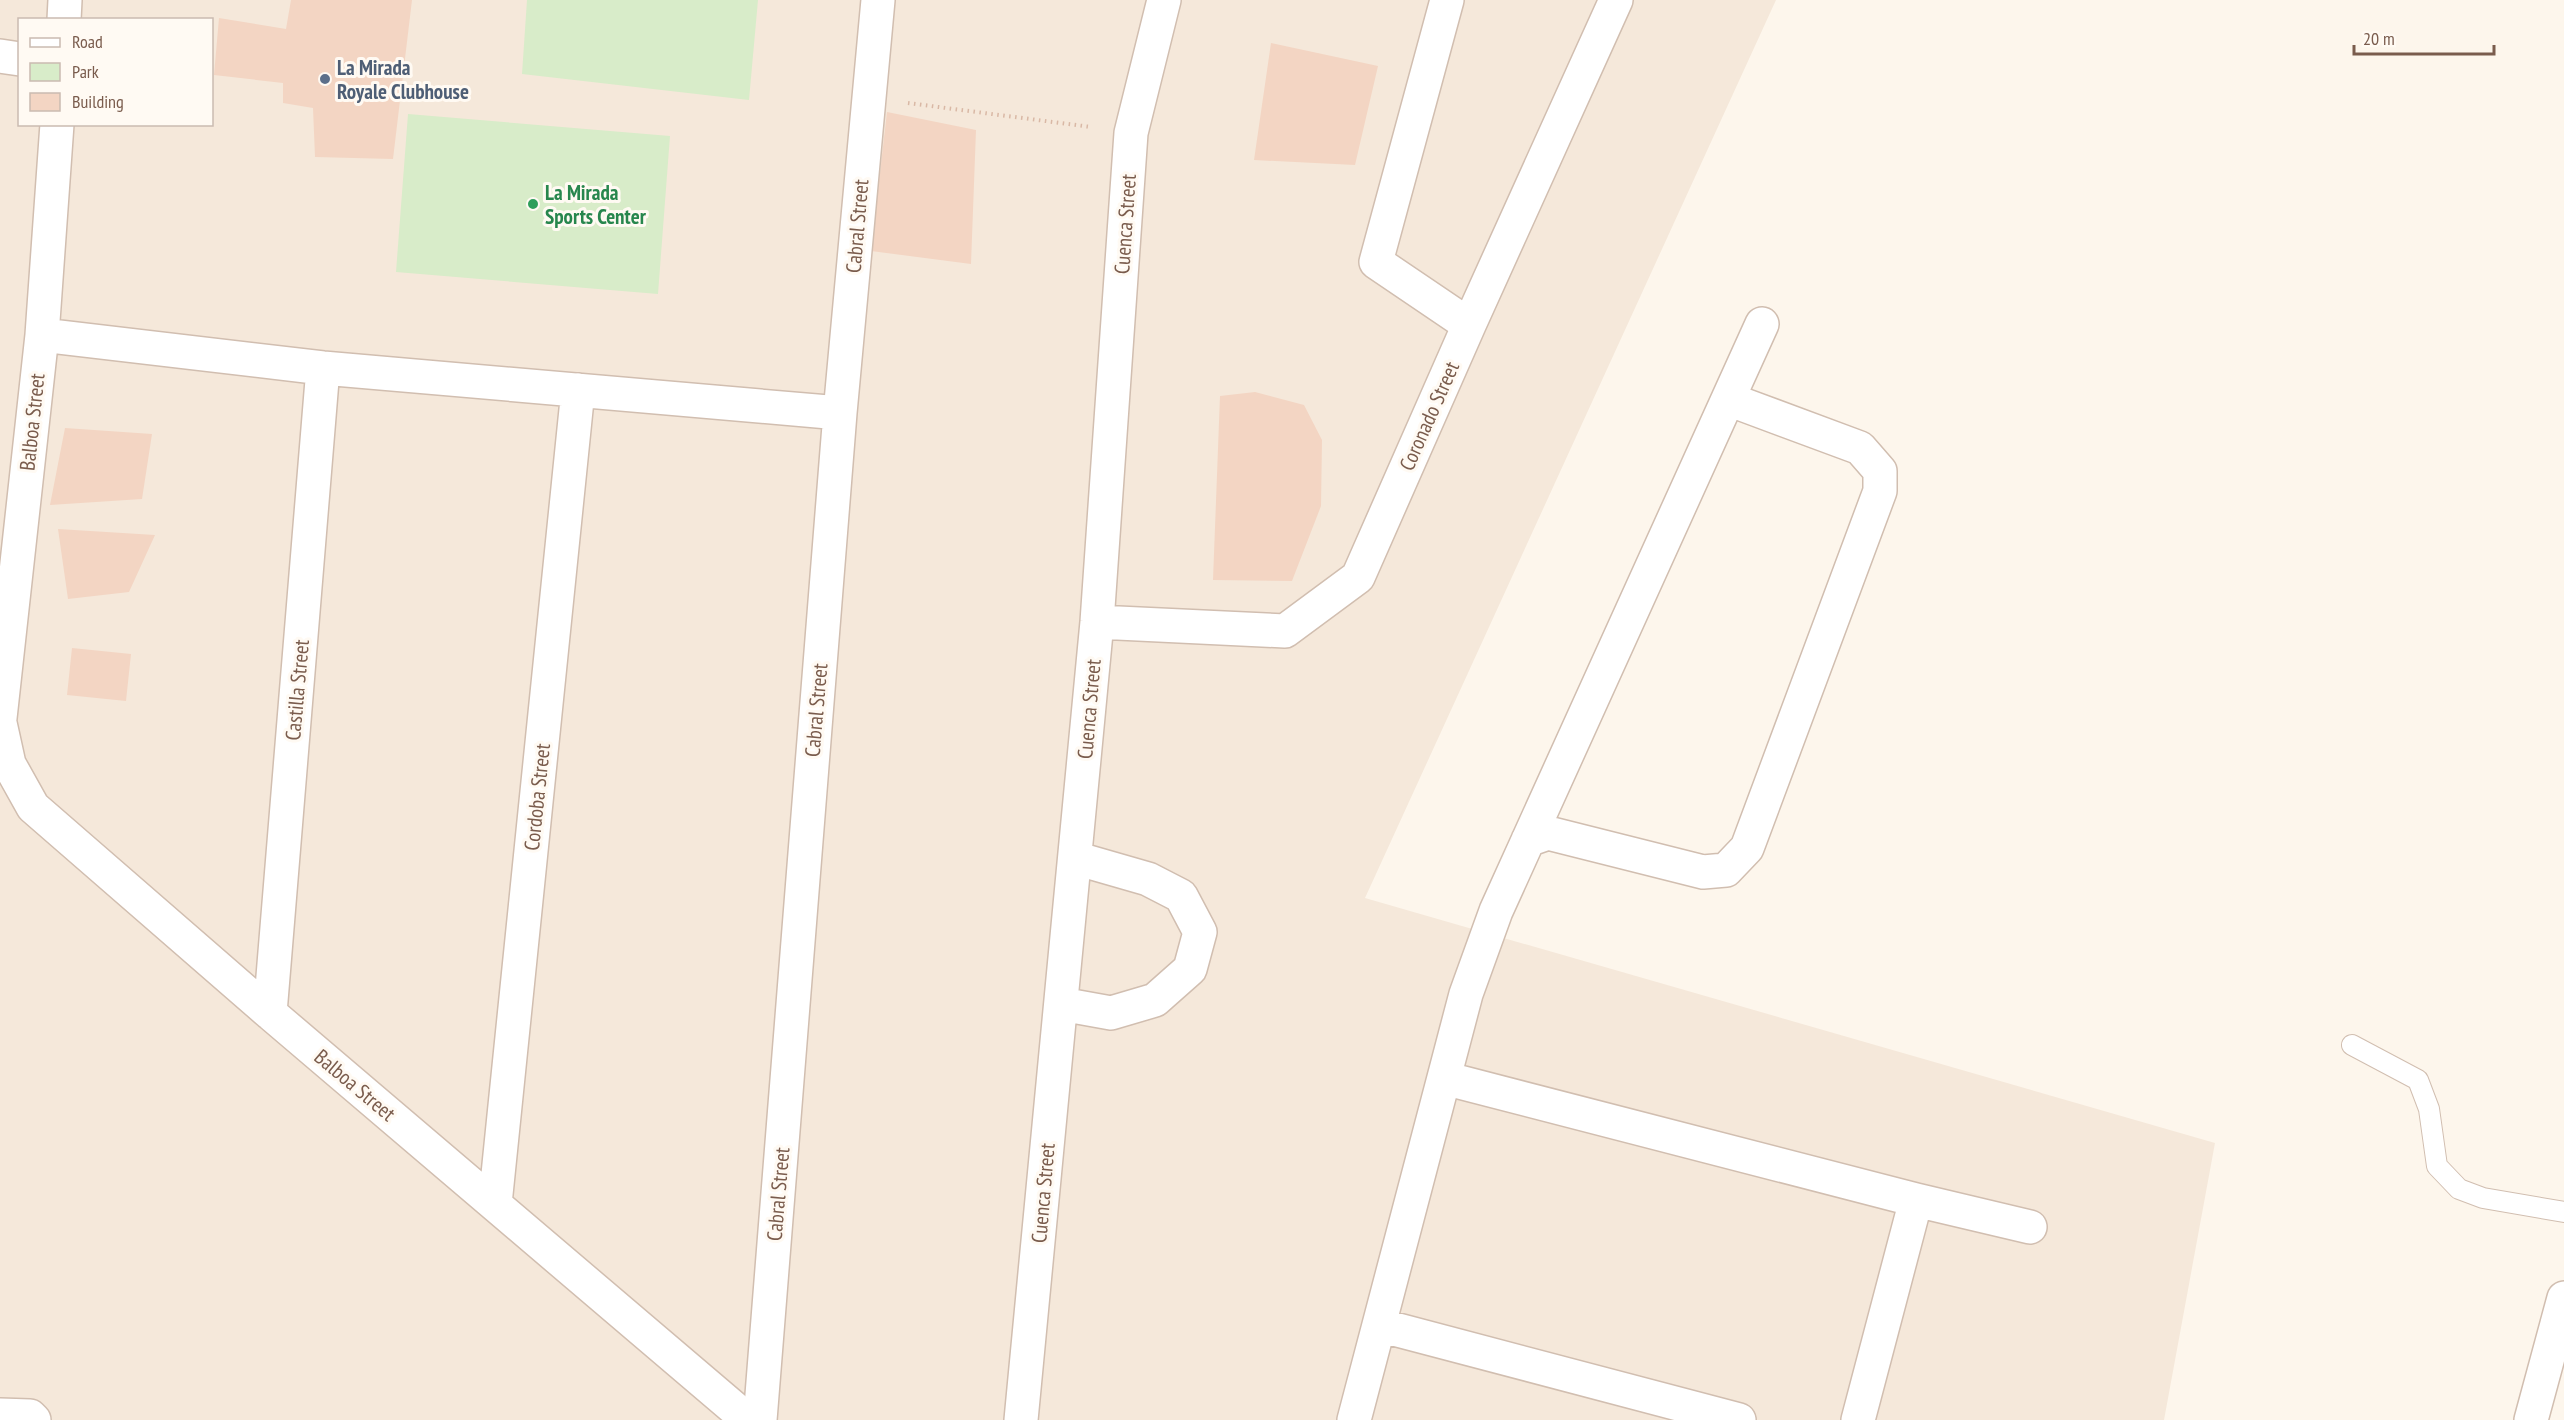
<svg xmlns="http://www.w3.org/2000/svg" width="2564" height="1420" font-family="'PT Sans Narrow',sans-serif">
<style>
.residential{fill:#f5e8da;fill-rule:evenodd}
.green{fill:#d8ecc9}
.building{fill:#f3d5c3}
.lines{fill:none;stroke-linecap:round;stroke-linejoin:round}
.lane-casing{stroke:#d1beb0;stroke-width:22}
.street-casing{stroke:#d1beb0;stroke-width:36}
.path{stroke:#d9b8a5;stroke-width:4;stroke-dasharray:1.5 4.5;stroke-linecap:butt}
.lane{stroke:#fff;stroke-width:20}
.street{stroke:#fff;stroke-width:33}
.service-dot{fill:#5c6f8a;stroke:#fffaf3;stroke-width:2}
.leisure-dot{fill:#2e9e5b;stroke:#fffaf3;stroke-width:2}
.labels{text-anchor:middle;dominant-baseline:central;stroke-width:6;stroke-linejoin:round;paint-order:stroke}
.service-label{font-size:21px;font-weight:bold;fill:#4e5e75;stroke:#fffaf3;text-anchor:start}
.leisure-label{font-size:21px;font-weight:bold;fill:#27864d;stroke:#fffaf3;text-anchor:start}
.street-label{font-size:21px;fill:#7a5c4d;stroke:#fffaf3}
</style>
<rect width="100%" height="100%" fill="#fdf6ec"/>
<path class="residential" d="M0,0H1776L1365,898L2215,1143L2164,1420H0ZM20,20H212V124H20Z"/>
<path class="green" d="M527,0H758L749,100L522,74Z
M408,114L670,136L658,294L396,272Z"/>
<path class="building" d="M291,0H412L393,159L315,157L313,108L283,103V83L214,75L219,18L286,29Z
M1271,43L1378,66L1355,165L1254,160Z
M887,112L976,130L971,264L871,251Z
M1255,392L1304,405L1322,440L1321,506L1292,581L1213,580L1220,396Z
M65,428L152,434L142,499L50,505Z
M58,529L155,535L129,592L68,599Z
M72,648L131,654L126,701L67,695Z"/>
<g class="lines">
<defs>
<path id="lane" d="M2352,1045L2418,1080L2429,1109L2437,1166L2459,1189L2483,1198L2564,1212"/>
<path id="street" d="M1447,0L1376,262L1469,325
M64,20L65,0
M0,56L20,59
M42,335L323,368L840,413
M1097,622L1285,631L1358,577L1469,325L1616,0
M0,718L42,335L57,124
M0,723L9,764L33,807L270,1013L748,1420
M1528,840L1548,833L1703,872L1726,870L1747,848L1880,491V471L1860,448L1728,399
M1061,1004L1111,1013L1155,1000L1190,969L1200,932L1181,896L1148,879L1075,858
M270,1013L323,368
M1444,1078L1916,1200L2030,1227
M495,1204L578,390
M1379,1325L1739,1420
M0,1415L30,1416L34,1420
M760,1420L840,413L878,0
M1021,1420L1097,622L1131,133L1164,0
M1354,1420L1466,994L1496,911L1762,324
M1858,1420L1916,1200
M2531,1420L2564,1298"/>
</defs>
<use href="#lane" class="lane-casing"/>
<use href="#street" class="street-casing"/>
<path class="path" d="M908,103L1091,127"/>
<use href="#lane" class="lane"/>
<use href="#street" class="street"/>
</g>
<circle class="service-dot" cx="325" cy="79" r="6"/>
<circle class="leisure-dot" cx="533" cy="204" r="6"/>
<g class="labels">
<g class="service-label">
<text x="337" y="67">La Mirada<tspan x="337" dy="24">Royale Clubhouse</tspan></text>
</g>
<g class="leisure-label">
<text x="545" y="192">La Mirada<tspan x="545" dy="24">Sports Center</tspan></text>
</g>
<g class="street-label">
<text transform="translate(1125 224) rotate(-86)">Cuenca Street</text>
<text transform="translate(857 226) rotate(-85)">Cabral Street</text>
<text transform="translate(1429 416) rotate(-66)">Coronado Street</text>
<text transform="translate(32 422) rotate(-84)">Balboa Street</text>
<text transform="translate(297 690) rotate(-85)">Castilla Street</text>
<text transform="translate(1089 709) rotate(-85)">Cuenca Street</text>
<text transform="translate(816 710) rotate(-85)">Cabral Street</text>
<text transform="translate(537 797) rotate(-84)">Cordoba Street</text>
<text transform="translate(355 1085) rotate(40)">Balboa Street</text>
<text transform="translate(1043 1193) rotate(-85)">Cuenca Street</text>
<text transform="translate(778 1194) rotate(-85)">Cabral Street</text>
</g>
</g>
<rect x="18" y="18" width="195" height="108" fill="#fffaf3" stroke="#cabbb1" stroke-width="1.5"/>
<rect x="30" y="38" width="30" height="9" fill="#ffffff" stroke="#cabbb1" stroke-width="1.5"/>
<text x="72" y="48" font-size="18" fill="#7a5c4d">Road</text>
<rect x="30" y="63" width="30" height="18" fill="#d8ecc9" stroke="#cabbb1" stroke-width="1.5"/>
<text x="72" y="78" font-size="18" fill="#7a5c4d">Park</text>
<rect x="30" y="93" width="30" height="18" fill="#f3d5c3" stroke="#cabbb1" stroke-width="1.5"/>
<text x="72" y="108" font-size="18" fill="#7a5c4d">Building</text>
<path d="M2354 45v9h140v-9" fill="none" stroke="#7a5c4d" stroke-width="3"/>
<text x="2363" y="45" font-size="18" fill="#7a5c4d" stroke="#fffaf3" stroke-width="4.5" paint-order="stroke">20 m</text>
</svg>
